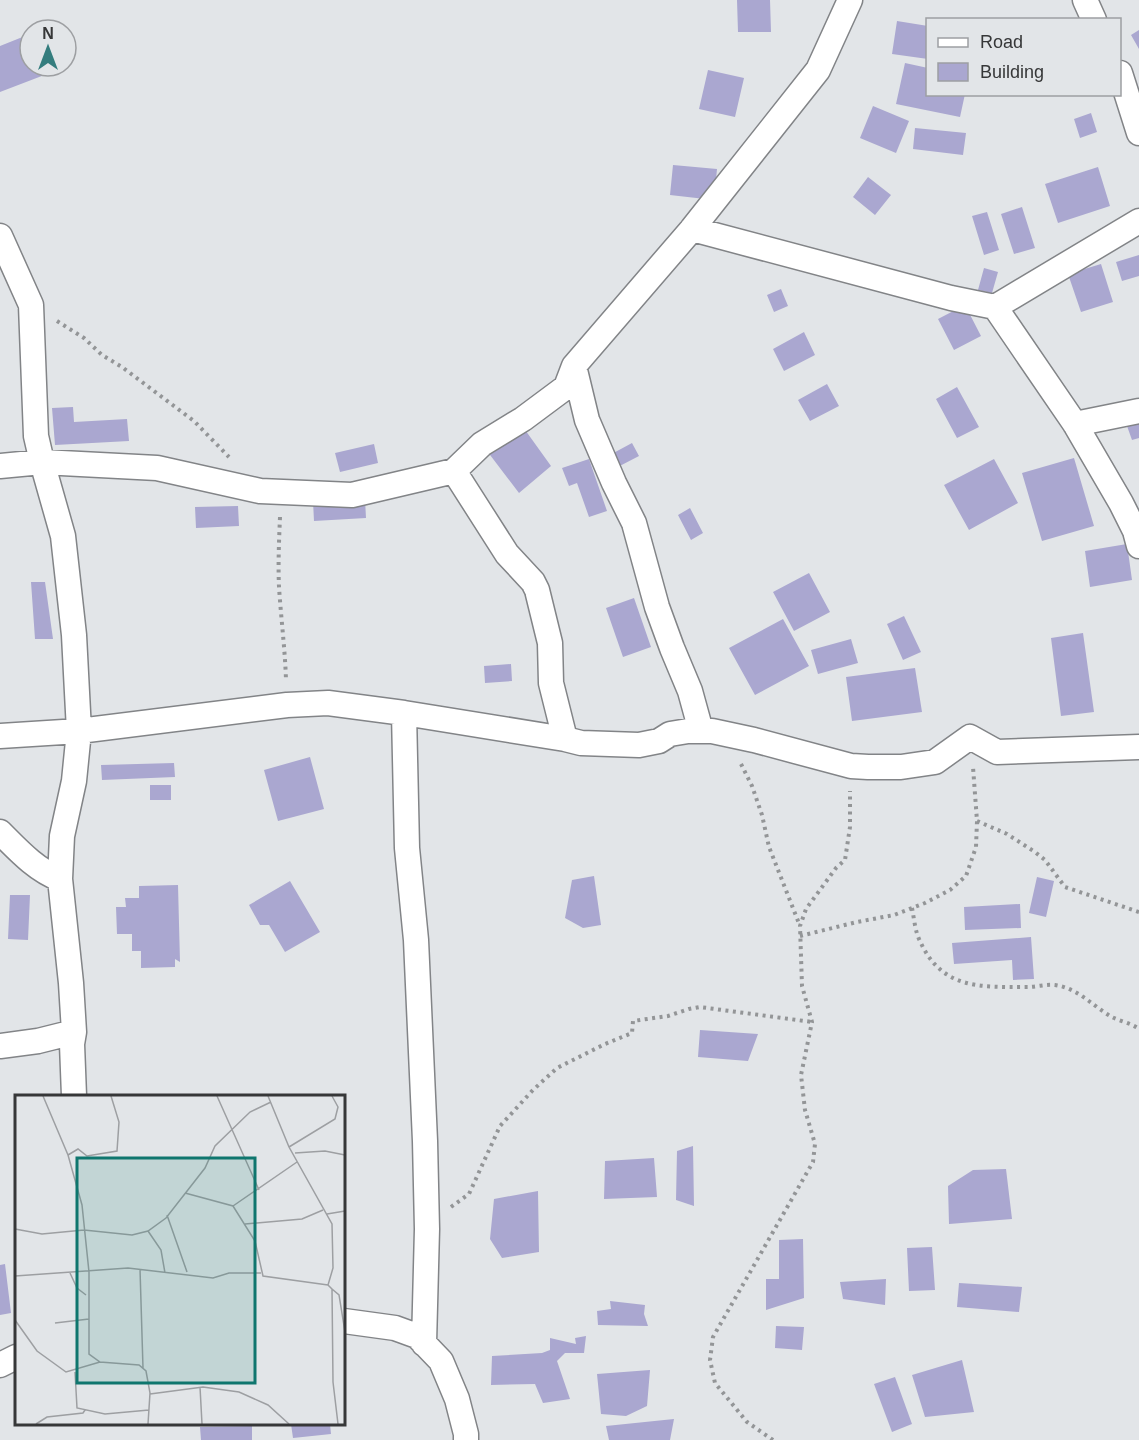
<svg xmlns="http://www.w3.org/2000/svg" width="1139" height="1440" font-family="Helvetica,sans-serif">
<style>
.building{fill:#aaa7d0}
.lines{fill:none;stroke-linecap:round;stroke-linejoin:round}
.street-casing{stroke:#828487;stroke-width:27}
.path{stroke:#939597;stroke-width:4;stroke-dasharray:3 4.5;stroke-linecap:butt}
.street{stroke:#fff;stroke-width:24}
.inset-road{fill:none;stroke:#9d9fa2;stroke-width:1.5}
.view{fill:#0f766e;fill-opacity:0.15;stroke:#0f766e;stroke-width:3}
.inset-edge{fill:none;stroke:#363738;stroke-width:3}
</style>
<rect width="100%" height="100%" fill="#e2e5e8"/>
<path class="building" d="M737,0H770L771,32H738Z
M897,21L928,26V59L892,54Z
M1139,30V49L1131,35Z
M30,34V66H44L47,74L0,92V46Z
M905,63L928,68V94H965L960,117L896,104Z
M708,70L744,78L735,117L699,109Z
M873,106L909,121L896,153L860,138Z
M1091,113L1097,132L1080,138L1074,119Z
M915,128L966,133L963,155L913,149Z
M673,165L717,169L714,200L670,195Z
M1098,167L1110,206L1058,223L1045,184Z
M868,177L891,195L875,215L853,197Z
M1022,207L1035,248L1014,254L1001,214Z
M987,212L999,250L984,255L972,216Z
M1139,255V276L1122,281L1116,262Z
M1101,264L1113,302L1081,312L1068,274Z
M984,268L998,272L992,293L978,290Z
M781,289L788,306L774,312L767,295Z
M965,305L981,336L954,350L938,319Z
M804,332L815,355L784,371L773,349Z
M827,384L839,406L810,421L798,400Z
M957,387L979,427L957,438L936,399Z
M73,407L74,422L127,419L129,441L55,445L52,408Z
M1139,422V438L1132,440L1127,426Z
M523,427L551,466L519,493L484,447Z
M632,443L639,456L612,470L606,457Z
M374,444L378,463L340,472L335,453Z
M1074,458L1094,526L1042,541L1022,473Z
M589,459L607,511L589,517L577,483L569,486L562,468Z
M994,459L1018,503L969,530L944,485Z
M365,499L366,518L314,521L313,501Z
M238,506L239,526L196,528L195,507Z
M690,508L703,533L691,540L678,515Z
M1127,544L1132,580L1090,587L1085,551Z
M809,573L830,612L794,631L773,592Z
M31,582H45L53,639H35Z
M634,598L651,647L623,657L606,608Z
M904,616L921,652L903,660L887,624Z
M783,619L809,666L755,695L729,648Z
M1083,633L1094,712L1061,716L1051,638Z
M851,639L858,663L818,674L811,650Z
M511,664L512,681L485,683L484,666Z
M915,668L922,712L852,721L846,677Z
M310,757L324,809L278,821L264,770Z
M174,763L175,777L102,780L101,765Z
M150,785H171V800H150Z
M594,876L601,925L583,928L565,918L572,880Z
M1037,877L1054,881L1046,917L1029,913Z
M290,881L320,932L285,952L269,925H260L249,905Z
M178,885L180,962L175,959V967L141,968V951H132V934H117L116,907H126L125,898H139V886Z
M10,895H30L28,940L8,939Z
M1020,904L1021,928L965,930L964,907Z
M1031,937L1034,979L1013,980L1012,960L954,964L952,943Z
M700,1030L758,1034L748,1061L698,1057Z
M693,1146L694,1206L676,1200L677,1151Z
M654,1158L657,1197L604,1199L605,1161Z
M1006,1169L1012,1219L949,1224L948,1186L973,1170Z
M538,1191L539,1252L502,1258L490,1239L494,1199Z
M803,1239L804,1298L766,1310V1279H779V1240Z
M932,1247L935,1290L909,1291L907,1248Z
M5,1264L11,1313L0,1315V1265Z
M886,1279L885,1305L843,1299L840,1282Z
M959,1283L1022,1287L1019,1312L957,1307Z
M610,1301L645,1305L644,1314L648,1326L598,1325L597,1311L611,1309Z
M776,1326L804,1327L802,1350L775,1348Z
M586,1336L584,1353H565L557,1361L570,1399L543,1403L535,1384L491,1385L492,1356L542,1353L550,1350V1338L576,1344L575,1338Z
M962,1360L974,1412L925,1417L912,1375Z
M650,1370L647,1406L626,1416L601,1414L597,1374Z
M895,1377L912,1424L892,1432L874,1384Z
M674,1419L670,1440H609L606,1426Z
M291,1424H330L331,1434L293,1438Z
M252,1426V1440H201L200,1427Z"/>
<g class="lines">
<defs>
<path id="street" d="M1085,0L1094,20
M1120,73L1139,133
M692,229L951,298L995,307L1075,424L1121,503L1135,531L1139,546
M0,236L31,305L36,436L42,462L63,536L74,635L79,731L74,781L62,836L60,879L71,983L74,1032L72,1044L74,1096
M995,307L1139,221
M574,366L587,420L614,483L634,523L657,607L672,648L690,691L701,731
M1075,424L1139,411
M0,466L42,462L157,468L260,491L352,495L454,471L482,444L523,419L566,387L574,366L692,229L818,70L850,0
M454,471L507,554L533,582L537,590L550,643L551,683L565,739
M404,713L407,848L416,940L425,1141L427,1229L424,1344
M0,736L79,731L287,705L328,703L404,713L565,739L581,743L639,745L659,741L670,734L688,731H712L754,740L851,766L868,767H901L935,762L970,737L997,752L1139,747
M0,832C18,850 36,870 60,879
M0,1046L38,1041L74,1032
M344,1321L395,1328L417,1336L441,1361L457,1399L466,1434V1440
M0,1365L16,1357"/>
</defs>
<use href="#street" class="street-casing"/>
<path class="path" d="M57,321L84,338L102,355L122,367L194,421L229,457
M280,517C279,541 278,564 279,587C281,618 285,649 286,680
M741,764L752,786L762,815L769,847L800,926
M977,821L1007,834L1035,852L1045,860L1065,887L1139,912
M912,908C914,918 915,930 919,939C941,990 980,987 1027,987C1036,987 1046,984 1055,985C1077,988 1092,1005 1110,1016C1119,1021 1131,1023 1139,1029
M800,936L857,922L894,915L925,903L950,890L966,876L976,847L977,821L973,767
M451,1207L469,1194L500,1126L533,1090L557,1068L605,1044L632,1033L633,1021L668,1016L689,1009L700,1007L812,1022
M773,1440L747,1422L715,1383L710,1360L713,1337L813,1162L815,1144L805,1110L801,1075L812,1022L802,986L800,926L806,909L836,868L845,860L850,827V791"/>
<use href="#street" class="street"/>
</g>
<g transform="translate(15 1095)">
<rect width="330" height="330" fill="#e2e5e8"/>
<path class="inset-road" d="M28,1L53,60L67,110L74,177V259L85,267L124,270L131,276L135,298L133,329M202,1L244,95M253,1L274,52L317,129L318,173L313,190L317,194L318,287L323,329M274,52L320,24L323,12L317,1M280,58L310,56L330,60M53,60L63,54L72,61L102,56L104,27L96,1M170,98L218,111L240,146L248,181L313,190M218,111L282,67M312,119L330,116M152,120L172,177M230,129L287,124L308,115M0,134L27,139L69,135L117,140L133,136L151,123L190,73L200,51L235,17L256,7M133,136L146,155L150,178M125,174L128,273M55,178L62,193L71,200M0,181L113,173L198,183L214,178H246M317,194L324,200L330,237M0,225L22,256L51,277L85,267M40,228L74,224M60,277L62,313L90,319L134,315M185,292L187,329M135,299L188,292L224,297L253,310L274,329M21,329L32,322L68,318L70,315"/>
<path class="view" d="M62,63H240V288H62Z"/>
<rect width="330" height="330" class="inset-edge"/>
</g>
<rect x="926" y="18" width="195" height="78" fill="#e2e5e8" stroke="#9d9fa2" stroke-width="1.5"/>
<rect x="938" y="38" width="30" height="9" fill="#ffffff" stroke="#9d9fa2" stroke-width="1.5"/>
<text x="980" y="48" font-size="18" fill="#363738">Road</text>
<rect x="938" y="63" width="30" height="18" fill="#aaa7d0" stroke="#9d9fa2" stroke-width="1.5"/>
<text x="980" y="78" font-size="18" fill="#363738">Building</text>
<g transform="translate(48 48)"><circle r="28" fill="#e2e5e8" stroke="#9d9fa2" stroke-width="1.5"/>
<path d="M0-4.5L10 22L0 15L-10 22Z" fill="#347d7e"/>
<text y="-9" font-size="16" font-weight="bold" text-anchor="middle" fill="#363738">N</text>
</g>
</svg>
